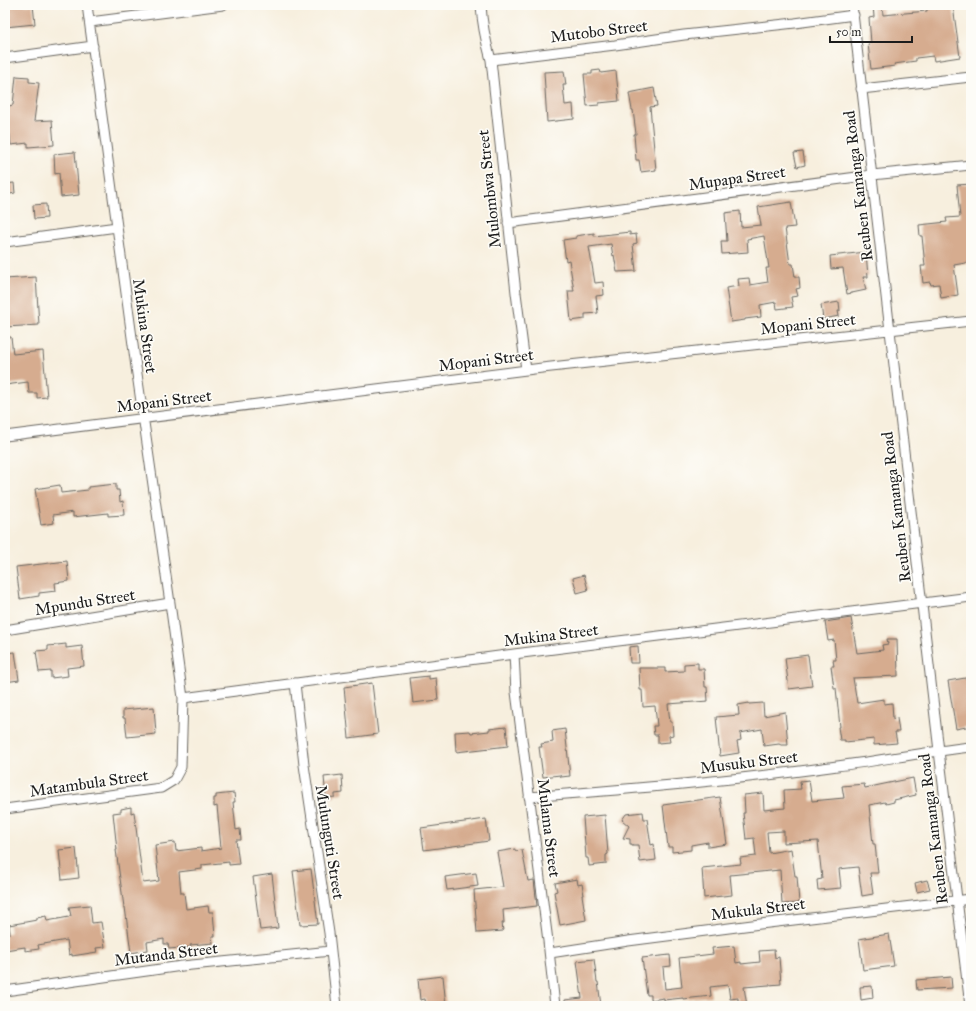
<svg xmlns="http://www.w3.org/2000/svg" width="976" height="1011" font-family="'IM FELL Great Primer',serif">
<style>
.building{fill:#d6ac8f}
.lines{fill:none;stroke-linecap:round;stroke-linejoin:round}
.minor-casing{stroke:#696660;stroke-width:11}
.minor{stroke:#fff;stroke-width:9}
.labels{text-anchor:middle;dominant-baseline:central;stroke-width:3.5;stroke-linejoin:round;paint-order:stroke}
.street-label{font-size:16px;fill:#1c1c1c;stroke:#fdfcf7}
</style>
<rect width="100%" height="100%" fill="#fdfcf7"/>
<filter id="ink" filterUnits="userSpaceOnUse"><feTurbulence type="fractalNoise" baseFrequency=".025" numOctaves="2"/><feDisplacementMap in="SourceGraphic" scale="8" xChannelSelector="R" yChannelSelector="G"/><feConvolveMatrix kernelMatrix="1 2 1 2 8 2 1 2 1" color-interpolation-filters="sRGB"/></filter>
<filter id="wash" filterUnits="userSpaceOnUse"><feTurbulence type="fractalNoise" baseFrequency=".012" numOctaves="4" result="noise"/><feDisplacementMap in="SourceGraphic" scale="16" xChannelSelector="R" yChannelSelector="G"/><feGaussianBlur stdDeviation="0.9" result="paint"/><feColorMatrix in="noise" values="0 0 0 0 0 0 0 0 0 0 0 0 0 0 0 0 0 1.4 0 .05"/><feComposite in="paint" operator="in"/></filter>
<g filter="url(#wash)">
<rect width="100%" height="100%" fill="#f7efde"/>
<g id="blocks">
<path class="building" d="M5,5H33L35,24L5,27Z
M873,5H882L883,15L927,11V9L953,6L960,57L934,61L933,56L916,58V61L894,64L895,66L871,69L868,44L871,43L869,18L874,17Z
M600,70L601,73L616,71L619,101L599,103V105L587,106L584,74H592V71Z
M564,71L566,85H563L565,105L573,104L574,119L547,122L544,72Z
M16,76L29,77V82L39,83L34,121L52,120L54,145L28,147V143L11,145L8,119L5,120V107L13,105Z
M654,88L657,106L650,107L656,170L641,172L639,160H636L634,134H636L633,110H632L629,93Z
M75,152L79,195L61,197L59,173L55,174L54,154Z
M803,152L805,165L797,167L794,153Z
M14,183L15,193L5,195V184Z
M971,184V262L954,265L958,295L941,298L939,284L931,285L930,282L923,283L921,266H925L922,236H920L919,225L947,222L946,218L960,217L957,185Z
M791,202L795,227L785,228L790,264H793L795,277H799L800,288L796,289L798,296L791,297L793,307L777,309L776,302L760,305L761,317L745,319V320L731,322L726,288L739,286L738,279L749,278L750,285L768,282L766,268H769L764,236L747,239L748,252L722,254L721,241H727L725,213L740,211L741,227L761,225L758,207Z
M46,204L47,218L34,219L33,205Z
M630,232V235L636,234L637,243L633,244L636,271L617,272L614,255L613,256L611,244L589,247L595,283L603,282L604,295L596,296L598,313L585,314V319L571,321L568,291H574L569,260L566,261L563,240L576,238V236L594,233V236Z
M866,252L868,277H863L866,290L847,294L843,268L831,269L830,256Z
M36,277L39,325L5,327V279Z
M839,302L840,311H838L839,316L823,319L821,305Z
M5,337H11L13,354L43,351L47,397L37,398V393H29L28,382L5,385Z
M116,484V490H119L120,502L123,501L124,515L108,516V513L73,517V512L53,515L54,523L41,525L35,489L60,485L61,493L88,490V487Z
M67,561L69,581L55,583L56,591L39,593V596L20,599L16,567Z
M584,575L588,590L577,593L573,578Z
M851,618L857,653L883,650L882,645L888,644L887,639H897L898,676L853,678L857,703L884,699V704L892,703L893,719L897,718L899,732H895L897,743L874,745V739L845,742V740H840L838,727H840L836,688H834L831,666H834L833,660H836L834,640L828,641L825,622Z
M66,644V648L82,646L84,666L67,668L68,676L51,678V671L39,672L36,651L48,650V646Z
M638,646L639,663H630L629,647Z
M15,652L19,680L5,682V653Z
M808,655L812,686L789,689L785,658Z
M698,663V669H704L705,687H707L708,701L668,704L670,722H672L673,735L669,736L670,742L658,743V735H654L653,726H657L655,706L643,707L642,690H640L639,668H665V672L684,671V664Z
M429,676V679L436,678L438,700L413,703L410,678Z
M971,677V726L956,729L948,681Z
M372,683L378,734L349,738L344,687Z
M749,703V704L763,703L764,716L785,712L788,745H781L779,744L764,746L762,729L740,733L741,740L737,741L739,753L720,756L716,717L739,715L738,705Z
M154,707L156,734L127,737L125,718H123V710Z
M506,727L508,746L456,752L455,732L470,731L471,733L489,731V729Z
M565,729L570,776L561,777L560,775L543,777L539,747H542L541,744L553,742L552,731Z
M342,775L343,793L335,794V797L326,798L324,777Z
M913,778L916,795L894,800V802L886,804L885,802L869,805L873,844H875L878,873H870L873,894L862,896L858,867L839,869L841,888L818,890L817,880L822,879L818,841L784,843V831L767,832L769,853L791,849L795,876H797L799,903L782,904L780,870L730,875L732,895L704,898L702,868L741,864L740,858L756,856L754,838L746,839L743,813H745L744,795L763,793L764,810L774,809L785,808L784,790L801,789L800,781L809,780L812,801L844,798L842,786L864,784L865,788Z
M234,793L235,802H233L236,830L240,829L241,840H236L239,864L229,865V862L202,865V869L179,872L181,893H184L186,909L208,906L209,912H213L215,936H212L213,943L190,945L191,947L169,949L168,944H164V939L147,942L148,950L131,953L125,907H124L116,850H117L113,813L121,812V809L131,807V813L134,812L143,883L159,881L155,845L175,842L176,851L201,848V851L221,848L217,806L214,807V798H216V795Z
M720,797L727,844L708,847V842L691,845V850L672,852V847H668L663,805Z
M643,812L644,819H647L651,845L654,844L656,860L640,862L638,845H632V844H630V839L623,838L629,826L622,820L626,814Z
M605,815L608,854L606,855V864L589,866L588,858H586L583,817Z
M486,819L489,841L424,850L421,828Z
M76,848L79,878L62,880L59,850Z
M515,849V851L522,850L528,881L534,880L537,906L503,910L504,923H502L503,931L477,933L474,890L503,887L497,852Z
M311,869L318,924L300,925L293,871Z
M476,873L478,886L447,890L445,877Z
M272,874L278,928L260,930L253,877Z
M577,879L578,885L582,884L584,895H582L586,920L560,925L554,892L557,891L555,883Z
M927,880L930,889L917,892L915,883Z
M90,905L92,923L101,922L105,947L96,948L97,952L72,956V954L69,955L67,940L38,945L39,949L25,951V947L5,950V933H10L9,925L37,920V918L46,916L47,921L69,917V916H71L69,907Z
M889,934L894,966L863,970L859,939Z
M734,946L736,963L741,962V964L760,962L759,951L774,950L775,958L779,957L781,984L744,987L747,1006H738V998L730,999L728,985L710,987L711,996L683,999V998L664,1000V998L651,1000V995H647L642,958L670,955L671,966L663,967L665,989L682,987L679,958L713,954L712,948Z
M594,959L597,982H598L601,1006H565V1000L582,998L577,961Z
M443,976L446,1006H426L425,999L420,1000L418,979Z
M951,977L952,988L917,990L916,980Z
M872,986L873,998L861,1000L860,987Z"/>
</g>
</g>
<g filter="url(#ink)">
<use href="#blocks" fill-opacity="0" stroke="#696660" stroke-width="1"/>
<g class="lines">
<defs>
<path id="minor" d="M481,5C482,24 486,42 491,60L516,293L526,370
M852,5L939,751L970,1006
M90,22L223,5
M5,58L93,46
M491,60L615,45L684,35L795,23L854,15
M861,89L971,77
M508,223L872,175L971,165
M5,242L117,227
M5,436L542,368L971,321
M5,630L170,603
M514,654L516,692L548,941L555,1006
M295,683L304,765L329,933L337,1006
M183,698L514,654L971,597
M529,797C630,789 730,781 830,767C877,761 924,752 971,747
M5,809L161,788L174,780L181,767L183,698L170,603L136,367L87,5
M550,953L628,941L760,924L971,899
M5,991L182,966L331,951"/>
</defs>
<use href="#minor" class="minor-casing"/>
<use href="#minor" class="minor"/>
</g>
</g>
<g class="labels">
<g class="street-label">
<text transform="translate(599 31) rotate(-7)">Mutobo Street</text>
<text transform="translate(737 178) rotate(-8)">Mupapa Street</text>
<text transform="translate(858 186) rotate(-97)">Reuben Kamanga Road</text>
<text transform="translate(489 189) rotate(-96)">Mulombwa Street</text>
<text transform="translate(808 324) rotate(-6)">Mopani Street</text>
<text transform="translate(145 326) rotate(82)">Mukina Street</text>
<text transform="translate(486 360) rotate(-7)">Mopani Street</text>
<text transform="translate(164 401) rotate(-7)">Mopani Street</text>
<text transform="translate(896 507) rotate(-97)">Reuben Kamanga Road</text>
<text transform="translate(85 602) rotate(-9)">Mpundu Street</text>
<text transform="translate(551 635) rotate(-7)">Mukina Street</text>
<text transform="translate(749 762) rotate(-7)">Musuku Street</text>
<text transform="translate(89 783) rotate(-8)">Matambula Street</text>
<text transform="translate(549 828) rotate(83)">Mulama Street</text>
<text transform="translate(933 829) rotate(-97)">Reuben Kamanga Road</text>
<text transform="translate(330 842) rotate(81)">Mulunguti Street</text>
<text transform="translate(758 909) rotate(-7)">Mukula Street</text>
<text transform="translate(166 954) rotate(-7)">Mutanda Street</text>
</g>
</g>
<rect width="976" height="1011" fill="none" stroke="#fdfcf7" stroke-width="20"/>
<path d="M830 36v6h82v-6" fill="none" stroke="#1c1c1c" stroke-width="2"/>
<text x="836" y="36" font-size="12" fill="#1c1c1c" stroke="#fdfcf7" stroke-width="3" paint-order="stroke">50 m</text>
</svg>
